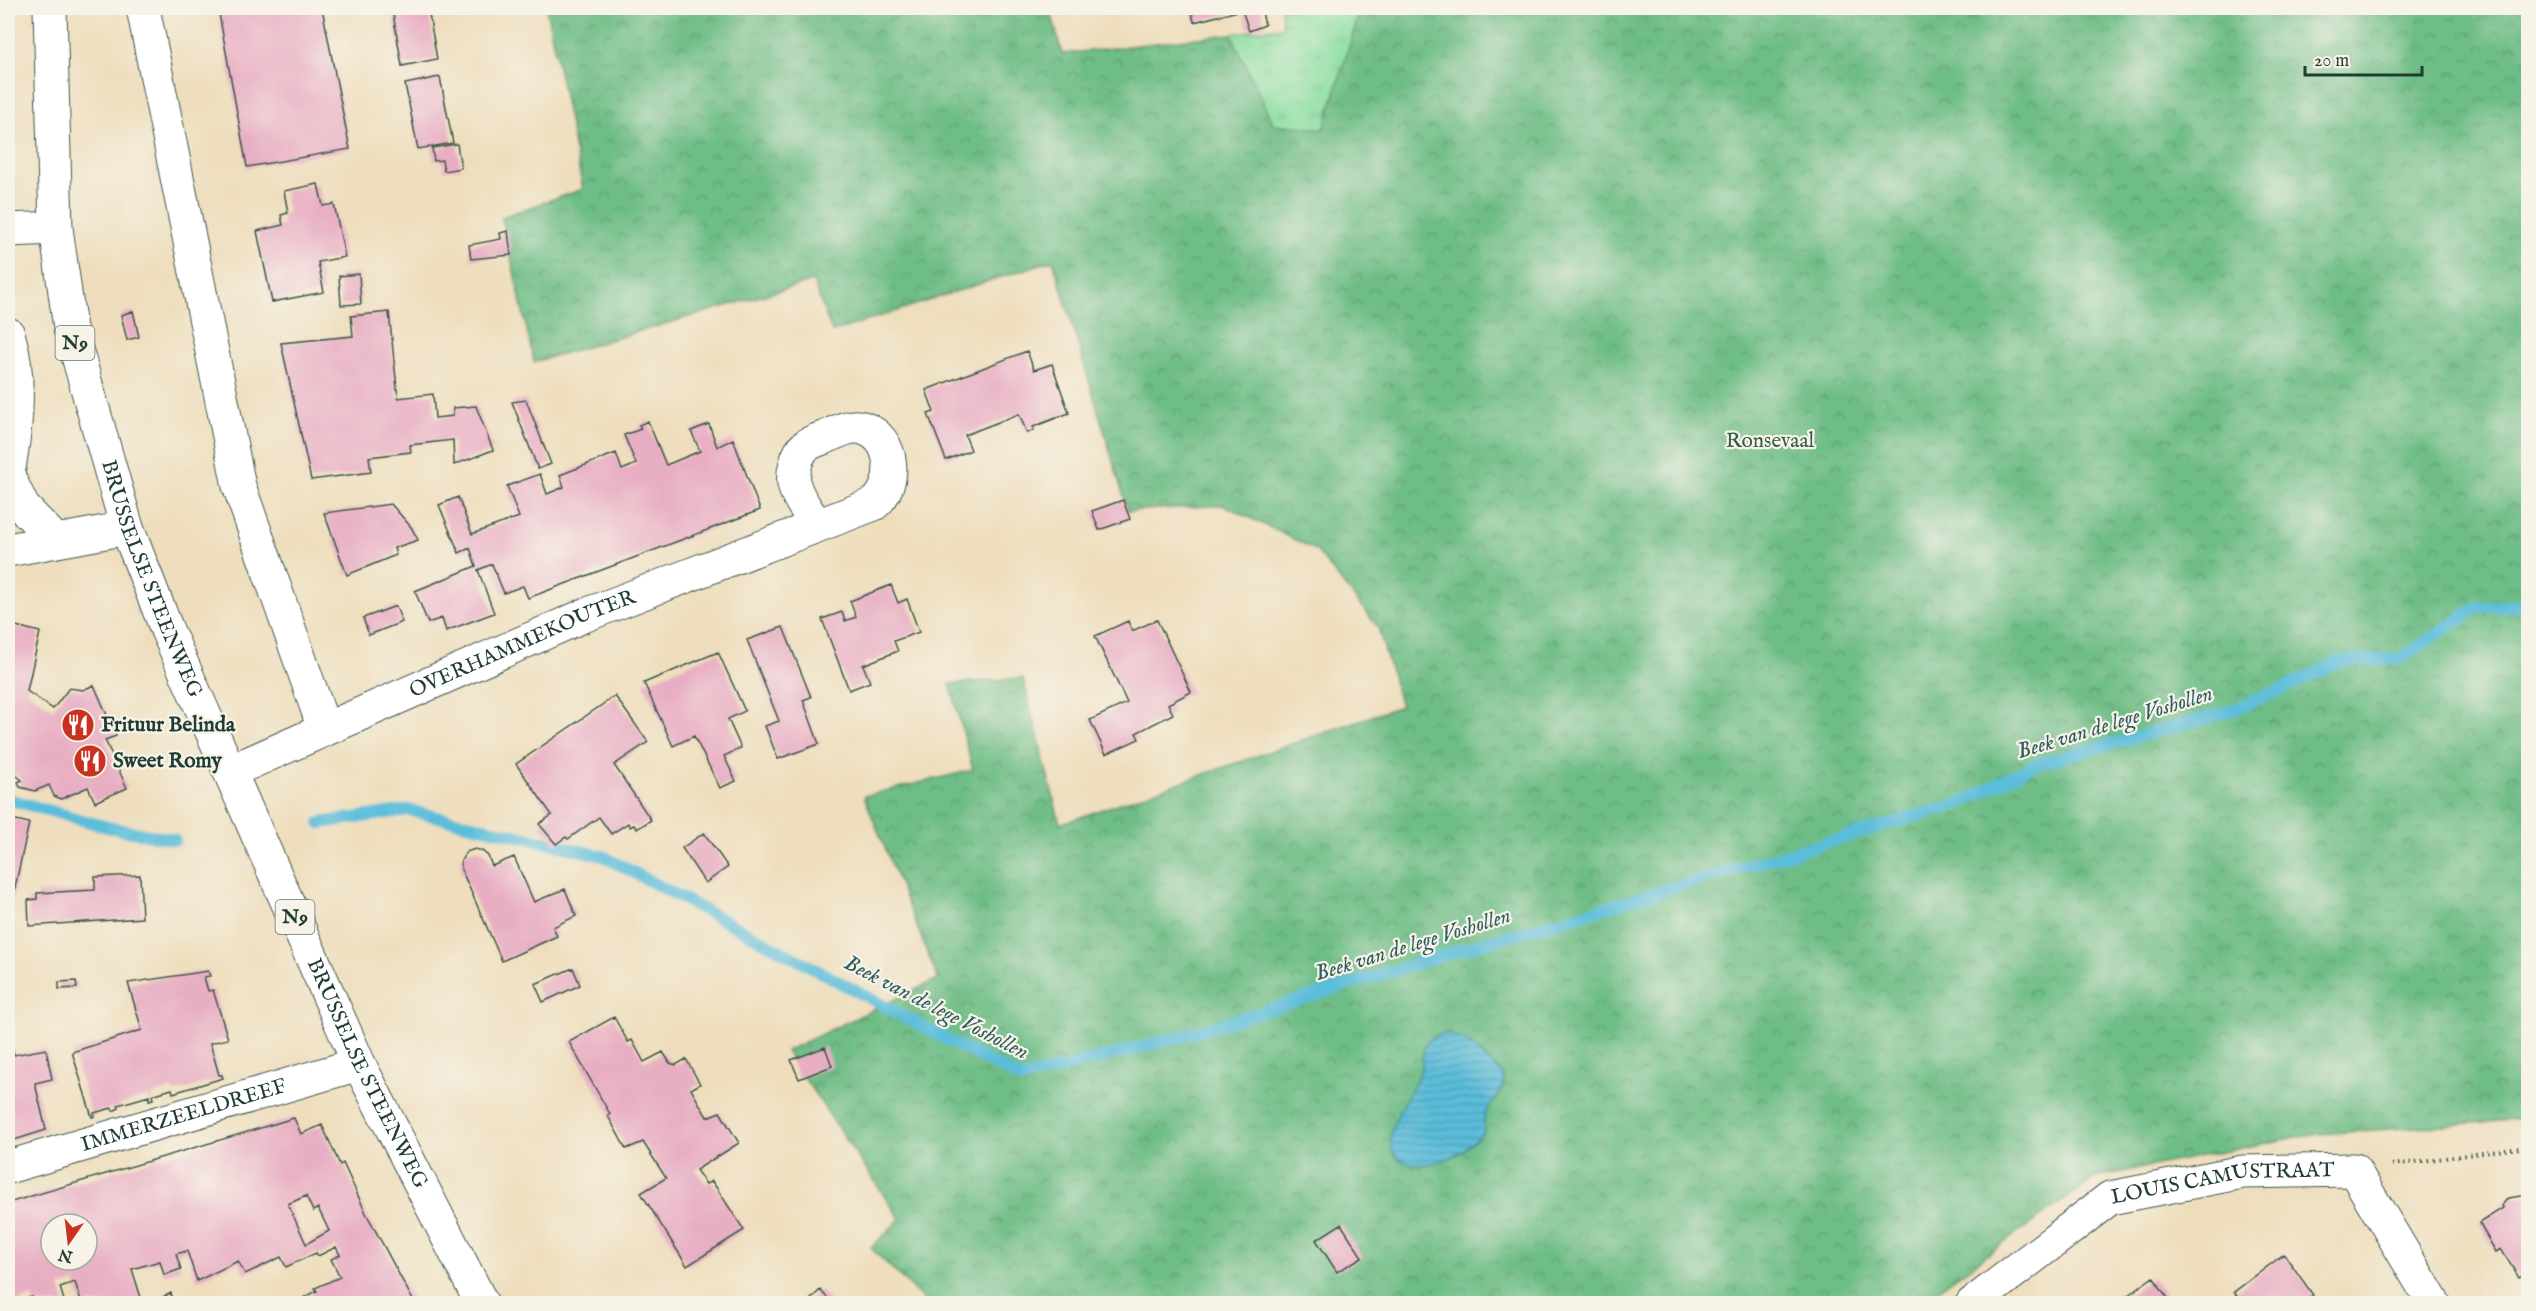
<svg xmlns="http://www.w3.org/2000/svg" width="2536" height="1311" font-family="'IM FELL English',serif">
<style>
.grass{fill:url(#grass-tufts);stroke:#548e6a;stroke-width:1.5}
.forest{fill:url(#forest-crowns);stroke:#467d5d;stroke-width:1.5}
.water{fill:url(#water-rules);stroke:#3e7d87;stroke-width:1.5}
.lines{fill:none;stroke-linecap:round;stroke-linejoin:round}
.stream{stroke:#5cbdda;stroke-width:12}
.building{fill:#e8aec3;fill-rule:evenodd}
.minor-casing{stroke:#3e5549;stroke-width:35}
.major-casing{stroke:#3e5549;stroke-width:35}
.path{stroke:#3e5549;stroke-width:4;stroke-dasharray:1.5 4.5;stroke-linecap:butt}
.minor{stroke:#fff;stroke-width:33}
.major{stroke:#fff;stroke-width:33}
.labels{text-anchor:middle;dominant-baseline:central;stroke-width:4.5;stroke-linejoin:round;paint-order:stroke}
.shield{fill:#f7f3e8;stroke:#60746a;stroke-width:1.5}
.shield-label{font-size:20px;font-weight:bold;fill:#1f3d34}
.park-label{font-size:21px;fill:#345d4a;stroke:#f7f3e8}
.street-label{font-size:21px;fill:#1f3d34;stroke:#f7f3e8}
.poi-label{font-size:21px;font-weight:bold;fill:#1f3d34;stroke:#f7f3e8;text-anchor:start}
.water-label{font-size:22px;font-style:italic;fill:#2e5d5e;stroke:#f7f3e8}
</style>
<defs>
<pattern id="grass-tufts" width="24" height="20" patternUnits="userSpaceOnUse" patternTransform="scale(1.5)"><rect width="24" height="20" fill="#89dea0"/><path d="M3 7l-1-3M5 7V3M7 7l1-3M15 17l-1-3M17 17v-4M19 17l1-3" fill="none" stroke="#76bf8a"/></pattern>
<pattern id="forest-crowns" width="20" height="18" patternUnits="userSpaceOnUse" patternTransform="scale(1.5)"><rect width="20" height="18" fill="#6ebd86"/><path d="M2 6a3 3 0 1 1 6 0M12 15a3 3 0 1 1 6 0" fill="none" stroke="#5a9b6e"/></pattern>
<pattern id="water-rules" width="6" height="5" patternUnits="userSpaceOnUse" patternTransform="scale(1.5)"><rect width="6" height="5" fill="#5cbdda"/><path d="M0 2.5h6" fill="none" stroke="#4b9bb2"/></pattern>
</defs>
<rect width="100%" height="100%" fill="#f7f3e8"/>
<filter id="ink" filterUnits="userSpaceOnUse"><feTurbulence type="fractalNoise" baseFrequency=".0167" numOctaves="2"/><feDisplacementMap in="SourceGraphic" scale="12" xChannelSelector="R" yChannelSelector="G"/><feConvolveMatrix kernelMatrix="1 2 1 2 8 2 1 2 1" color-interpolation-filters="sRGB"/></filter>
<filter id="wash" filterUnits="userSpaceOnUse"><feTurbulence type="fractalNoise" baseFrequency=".008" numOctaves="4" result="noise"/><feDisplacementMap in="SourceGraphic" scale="24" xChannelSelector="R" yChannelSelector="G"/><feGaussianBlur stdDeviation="1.35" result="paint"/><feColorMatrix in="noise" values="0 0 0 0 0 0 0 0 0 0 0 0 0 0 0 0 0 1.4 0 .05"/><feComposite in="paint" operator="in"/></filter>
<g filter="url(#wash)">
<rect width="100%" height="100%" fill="#eedebd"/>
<path class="grass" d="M1281,8H1361L1324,130L1273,124L1231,34L1283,27Z"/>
<path class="forest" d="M546,8H1050L1062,54L1231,34L1273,124L1324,129L1361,8H2528V1119L2306,1135L2097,1177L1919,1303L1229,1304L1226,1301L1224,1304L927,1303L871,1248L900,1219L786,1051L938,979L864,796L973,770L950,684L1023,678L1060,824L1401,706L1378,627L1316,550L1224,505L1128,511L1053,260L832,332L813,281L534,362L502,217L583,189Z"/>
<path class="water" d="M1443,1034C1466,1034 1486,1059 1502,1073C1509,1090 1492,1099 1486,1112C1483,1118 1484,1125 1484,1132C1476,1139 1468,1148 1459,1153C1442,1164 1397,1175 1391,1145C1387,1123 1414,1091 1421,1069C1424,1062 1421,1053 1425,1046C1430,1038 1434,1036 1443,1034Z"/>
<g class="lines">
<path class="stream" d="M8,799L107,827L175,840
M320,823L408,810L603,856L1021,1079L1187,1035L1457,951L1961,803L2034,765L2228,712L2289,686L2340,661L2399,659L2478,607L2528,605"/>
</g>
<g id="blocks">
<path class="building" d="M218,8H322L350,149L247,167Z
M392,8H428L437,59L402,66Z
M1191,8H1261L1265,25L1249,31L1242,10L1194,22Z
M440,77L453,143L418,149L405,84Z
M457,144L461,168L444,171L442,160L434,161L432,148Z
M318,184L323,206L334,204L345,257L318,262L324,292L272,302L257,231L283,225L281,215L288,213L284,191Z
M508,231L511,255L471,259L469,245L501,239L500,233Z
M359,274L361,304L341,305L339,276Z
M133,311L139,337L127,340L121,315Z
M389,312L398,398L433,394L435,418L453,416V408L476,406L493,450L454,465L453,440L410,445L411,452L369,457L371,472L311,480L281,343L353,336L351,316Z
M1027,351L1034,370L1052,364L1069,413L1033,427L1034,430L1027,433L1019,414L965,435L971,450L946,460L928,414L934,412L926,390Z
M526,400L551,464L538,469L512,402Z
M648,421L666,465L700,451L691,431L709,424L717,447L733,439L760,510L528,598L523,586L504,593L492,564L478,570L494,613L446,631L442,618L428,623L415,591L476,566L470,548L459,553L439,505L458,497L472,534L519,517L507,486L540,474L547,494L564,487L560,475L616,453L622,470L636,464L624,435L641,429L639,425Z
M1123,500L1130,519L1099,530L1092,511Z
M391,504L411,527L418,540L394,548L396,555L347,575L324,513Z
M891,585L898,603L907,599L919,632L894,641L898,651L863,665L870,682L849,690L822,619L842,612L845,621L856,617L850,601Z
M396,606L402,622L369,635L363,618Z
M1157,620L1191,692L1168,704L1173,714L1136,733L1139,739L1106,754L1090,720L1127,703L1095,636L1128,621L1132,631Z
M8,624L40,632L27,691L53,709L69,688L83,690L94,685L116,736L105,740L127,788L95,802L88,787L61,799L54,796L49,785L35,791L20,787L18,782L22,780L8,769Z
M783,627L811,697L803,700L819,744L778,759L765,726L779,721L747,640Z
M718,652L745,711L728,719L741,748L724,756L736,781L720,788L694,736L673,746L644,683Z
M615,696L648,742L614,765L651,820L637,829L634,825L630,827L628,823L611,834L599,817L568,839L566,837L556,844L539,824L552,815L516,764Z
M8,818L29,823L12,901L8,900Z
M704,833L728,867L705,883L682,848Z
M475,849L482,851L488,856L492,866L514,857L534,902L565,889L576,916L553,927L557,936L502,961L461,869V861L466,852Z
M140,875L142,918L29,926L28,900L37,899V893L95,890V877Z
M573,968L580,985L543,1002L535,984Z
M208,971L210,976L204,977L208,991L213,990L228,1039L210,1043L219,1075H222L223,1078L173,1093L172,1089L152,1095L153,1099L149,1100V1096L118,1105L119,1108L113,1111L112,1108L94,1113L95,1116L92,1117L72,1052L142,1030L128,983Z
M76,981L77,988L59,989V982Z
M614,1017L628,1042L632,1040L644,1062L663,1052L670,1063L676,1065L686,1059L700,1084L691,1089L707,1117L720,1112L739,1143L696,1170L706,1184L712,1181L744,1230L687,1266L641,1193L666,1178L643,1142L626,1149L608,1116L610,1114L569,1042Z
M8,1028L14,1055L46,1049L52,1079L35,1083L46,1130L8,1142Z
M825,1047L832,1066L799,1079L791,1060Z
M294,1118L301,1134L322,1125L340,1165L343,1163L366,1213L415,1304H291L317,1291L315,1288L340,1277L331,1259L340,1255L336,1247L318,1256L316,1253L286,1267L281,1257L245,1274L238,1261L197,1281L187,1251L176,1254L181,1269L164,1275L160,1261L132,1269L143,1304H82L75,1282L60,1287L65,1304H34L32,1297L19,1301L20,1304H8V1203ZM306,1196L313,1211L318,1208L329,1231L306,1244L288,1204ZM51,1224H87V1260H51Z
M2528,1195V1272L2519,1278L2501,1249L2496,1252L2479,1223L2503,1208L2502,1205L2508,1198Z
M1341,1224L1362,1257L1337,1272L1316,1240Z
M2284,1254L2313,1295L2308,1299L2311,1304H2242L2234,1292Z
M2153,1277L2172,1304H2116Z
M820,1290L833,1304H806Z
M171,1293L174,1304H148Z"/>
</g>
</g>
<g filter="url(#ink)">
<use href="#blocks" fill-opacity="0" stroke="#3e5549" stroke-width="1.5"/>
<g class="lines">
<defs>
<g id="minor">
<path d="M143,8L239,486L324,728"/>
<path d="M8,230L56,228"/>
<path d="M8,334C22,379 16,428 8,474"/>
<path d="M8,476L23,507L56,541"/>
<path d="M8,550L127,528"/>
<path id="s1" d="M231,771L583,616L874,504C898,485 895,438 863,428C851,424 839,431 828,436C821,439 813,441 807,445C796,453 791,476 795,488C799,500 809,513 816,524"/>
<path id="s2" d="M8,1167L359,1064"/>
<path id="s3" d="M1972,1304L2110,1198L2243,1172L2354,1170L2434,1304"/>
</g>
<g id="major">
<path id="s4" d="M50,8L56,228L70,328L127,528L167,630L359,1064L482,1304"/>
</g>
</defs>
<use href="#minor" class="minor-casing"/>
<use href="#major" class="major-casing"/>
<path class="path" d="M2392,1165L2528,1147"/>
<use href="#minor" class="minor"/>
<use href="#major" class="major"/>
</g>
</g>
<defs>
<symbol id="restaurant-disc" viewBox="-11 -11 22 22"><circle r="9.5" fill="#c8321e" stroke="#f7f3e8"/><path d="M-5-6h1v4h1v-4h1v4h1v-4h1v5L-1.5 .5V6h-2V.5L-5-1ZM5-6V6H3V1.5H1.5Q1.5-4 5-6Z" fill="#fff"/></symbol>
</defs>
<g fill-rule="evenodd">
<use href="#restaurant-disc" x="59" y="706" width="38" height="38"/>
<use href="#restaurant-disc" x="71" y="742" width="38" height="38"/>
</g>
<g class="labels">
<g class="shield">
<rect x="55.5" y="326" width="39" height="34" rx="4.5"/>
<rect x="275.5" y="900" width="39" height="34" rx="4.5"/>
</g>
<g class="shield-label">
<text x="75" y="343">N9</text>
<text x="295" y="917">N9</text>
</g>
<g class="park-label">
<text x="1770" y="441">Ronsevaal</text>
</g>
<g class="street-label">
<text stroke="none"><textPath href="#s4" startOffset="585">BRUSSELSE STEENWEG</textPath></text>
<text stroke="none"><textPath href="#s1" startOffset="318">OVERHAMMEKOUTER</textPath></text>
<text stroke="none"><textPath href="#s4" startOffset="1125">BRUSSELSE STEENWEG</textPath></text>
<text stroke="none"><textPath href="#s2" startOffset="183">IMMERZEELDREEF</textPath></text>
<text stroke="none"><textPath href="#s3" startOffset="288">LOUIS CAMUSTRAAT</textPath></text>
</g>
<g class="poi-label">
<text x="101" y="725">Frituur Belinda</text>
<text x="113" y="761">Sweet Romy</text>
</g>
<g class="water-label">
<text transform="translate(2115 723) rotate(-17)">Beek van de lege Voshollen</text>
<text transform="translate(1413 945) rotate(-17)">Beek van de lege Voshollen</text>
<text transform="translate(936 1008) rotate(27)">Beek van de lege Voshollen</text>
</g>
</g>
<rect width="2536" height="1311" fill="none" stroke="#f7f3e8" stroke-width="30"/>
<g transform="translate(69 1242) rotate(194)"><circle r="28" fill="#f7f3e8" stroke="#a1aaa0" stroke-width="1.5"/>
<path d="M0-4.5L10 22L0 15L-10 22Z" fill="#c8321e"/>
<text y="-9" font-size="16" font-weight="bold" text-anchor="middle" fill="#1f3d34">N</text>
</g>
<path d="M2305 66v9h117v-9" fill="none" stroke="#1f3d34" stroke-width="3"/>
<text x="2314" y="66" font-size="18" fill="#1f3d34" stroke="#f7f3e8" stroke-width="4.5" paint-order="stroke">20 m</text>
</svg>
